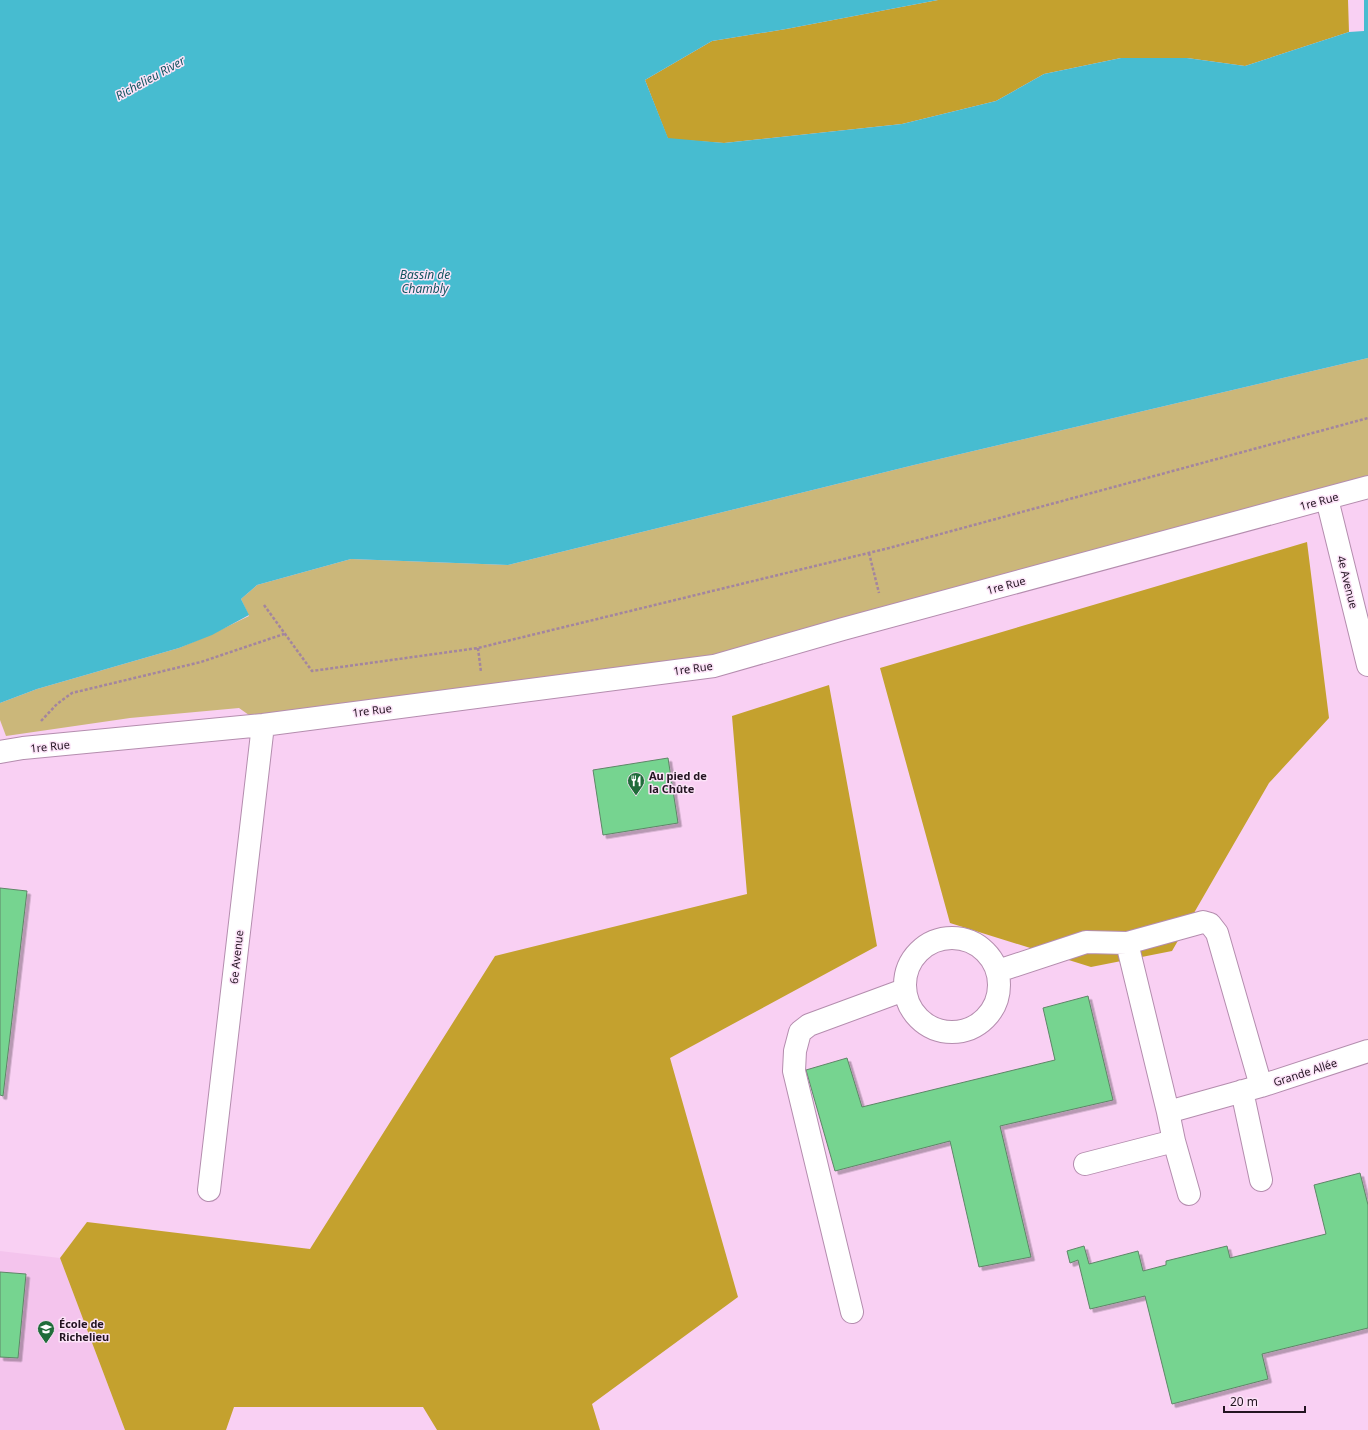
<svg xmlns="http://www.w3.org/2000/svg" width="1368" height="1430" font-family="'Noto Sans',sans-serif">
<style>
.built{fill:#f4c4ed}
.green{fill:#cbb77a}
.forest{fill:#c4a12e}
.water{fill:#47bcd0}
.building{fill:#76d490;stroke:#5e8667;filter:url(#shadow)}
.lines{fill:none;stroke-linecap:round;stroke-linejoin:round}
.minor-casing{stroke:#b48dae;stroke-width:24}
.path{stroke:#a3859f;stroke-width:2.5;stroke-dasharray:3 2;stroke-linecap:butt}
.minor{stroke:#fff;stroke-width:22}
.labels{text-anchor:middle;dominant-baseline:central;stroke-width:3;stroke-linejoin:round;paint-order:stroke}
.street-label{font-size:11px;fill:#231421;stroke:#fce3f8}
.poi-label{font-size:11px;font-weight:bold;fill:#231421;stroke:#fce3f8;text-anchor:start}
.water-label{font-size:12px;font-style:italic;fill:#135560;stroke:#fce3f8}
</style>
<defs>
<filter id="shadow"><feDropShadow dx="3.5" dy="3.5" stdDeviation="0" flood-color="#0004"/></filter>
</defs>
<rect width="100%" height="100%" fill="#f9d0f3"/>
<path class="built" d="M0,1251L60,1258L125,1430H0Z"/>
<path class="green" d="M1368,358V485L714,666L263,725L239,708L130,718L6,736L0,720V703L37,689L179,648L212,634L249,616L241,599L257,585L351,559L508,565L914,465Z"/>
<path class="forest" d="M938,0H1348L1349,32L1245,66L1187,58H1121L1044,74L996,101L902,124L724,143L668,139L645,80L712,41L786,29Z
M1307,542L1329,718L1269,783L1172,951L1091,967L950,923L880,668Z
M829,685L877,946L670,1058L738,1297L592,1404L600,1430H437L423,1407H234L226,1430H125L60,1258L87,1222L310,1249L495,956L747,894L732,716Z"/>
<path class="water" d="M0,0H938L786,29L712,41L645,80L668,138L724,143L902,124L996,101L1044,74L1121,58H1187L1245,66L1349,32L1364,31V0H1368V358L914,465L508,565L351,559L257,585L241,599L249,615L212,635L179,648L37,689L0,703Z"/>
<path class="building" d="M668,758L678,823L603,835L593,770Z
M0,888L27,891L3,1096L0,1095Z
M1088,996L1113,1100L1000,1126L1031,1257L979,1267L950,1141L835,1171L806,1070L847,1058L862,1107L1055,1060L1043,1008Z
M1360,1173L1368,1205V1328L1262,1354L1268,1379L1172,1404L1145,1296L1090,1309L1078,1260L1070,1263L1067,1251L1084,1246L1089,1264L1138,1251L1143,1271L1166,1265V1261L1227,1246L1230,1258L1326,1234L1314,1185Z
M0,1272L26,1274L18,1358L0,1357Z"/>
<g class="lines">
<defs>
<path id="minor" d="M1327,499L1368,665
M0,752L23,748L263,725L714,666L843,629L1368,487
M905 985a47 47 0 1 1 94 0a47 47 0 1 1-94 0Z
M998,971L1086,942L1127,943
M1242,1091L1261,1180
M1168,1112L1127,943L1203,922L1210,924L1217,933L1261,1086
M1085,1164L1174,1141
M209,1190L263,725
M1189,1194L1174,1141L1168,1112L1261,1086L1368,1051
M852,1312L794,1071L795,1051L800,1032L809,1025L904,990"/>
</defs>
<use href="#minor" class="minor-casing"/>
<path class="path" d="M869,553L879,593
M264,605L312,671L478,648L889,548L1368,418
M478,648L481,672
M41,721L57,704L72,693L201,662L284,634"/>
<use href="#minor" class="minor"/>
</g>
<defs>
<symbol id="restaurant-pin" viewBox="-11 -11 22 30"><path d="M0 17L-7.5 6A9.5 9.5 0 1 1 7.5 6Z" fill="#206c3a" stroke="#fce3f8"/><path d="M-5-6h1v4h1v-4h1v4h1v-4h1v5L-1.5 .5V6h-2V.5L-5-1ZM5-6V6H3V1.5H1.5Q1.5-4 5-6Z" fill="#fff"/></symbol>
<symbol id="school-pin" viewBox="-11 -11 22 30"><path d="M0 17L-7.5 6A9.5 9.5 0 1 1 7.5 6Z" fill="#206c3a" stroke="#fce3f8"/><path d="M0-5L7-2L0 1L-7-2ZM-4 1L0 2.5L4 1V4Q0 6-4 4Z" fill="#fff"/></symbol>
</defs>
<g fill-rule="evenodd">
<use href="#restaurant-pin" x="626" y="771" width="20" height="27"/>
<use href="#school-pin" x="36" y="1319" width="20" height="27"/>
</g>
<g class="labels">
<g class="street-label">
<text transform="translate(1319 501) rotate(-15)">1re Rue</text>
<text transform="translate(1348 582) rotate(76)">4e Avenue</text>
<text transform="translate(1006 585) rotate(-15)">1re Rue</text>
<text transform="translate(693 668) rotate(-8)">1re Rue</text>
<text transform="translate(372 710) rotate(-7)">1re Rue</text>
<text transform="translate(50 746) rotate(-6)">1re Rue</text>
<text transform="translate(236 957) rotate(-84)">6e Avenue</text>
<text transform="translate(1305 1072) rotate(-18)">Grande Allée</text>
</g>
<g class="poi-label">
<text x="649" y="775">Au pied de<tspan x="649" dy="13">la Chûte</tspan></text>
<text x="59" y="1323">École de<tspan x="59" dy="13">Richelieu</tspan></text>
</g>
<g class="water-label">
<text transform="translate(150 78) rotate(-29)">Richelieu River</text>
<text x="425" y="274">Bassin de<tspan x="425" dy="14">Chambly</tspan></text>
</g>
</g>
<path d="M1224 1406v6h81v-6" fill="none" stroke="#231421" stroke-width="2"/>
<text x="1230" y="1406" font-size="12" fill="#231421" stroke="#fce3f8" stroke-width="3" paint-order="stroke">20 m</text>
</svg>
